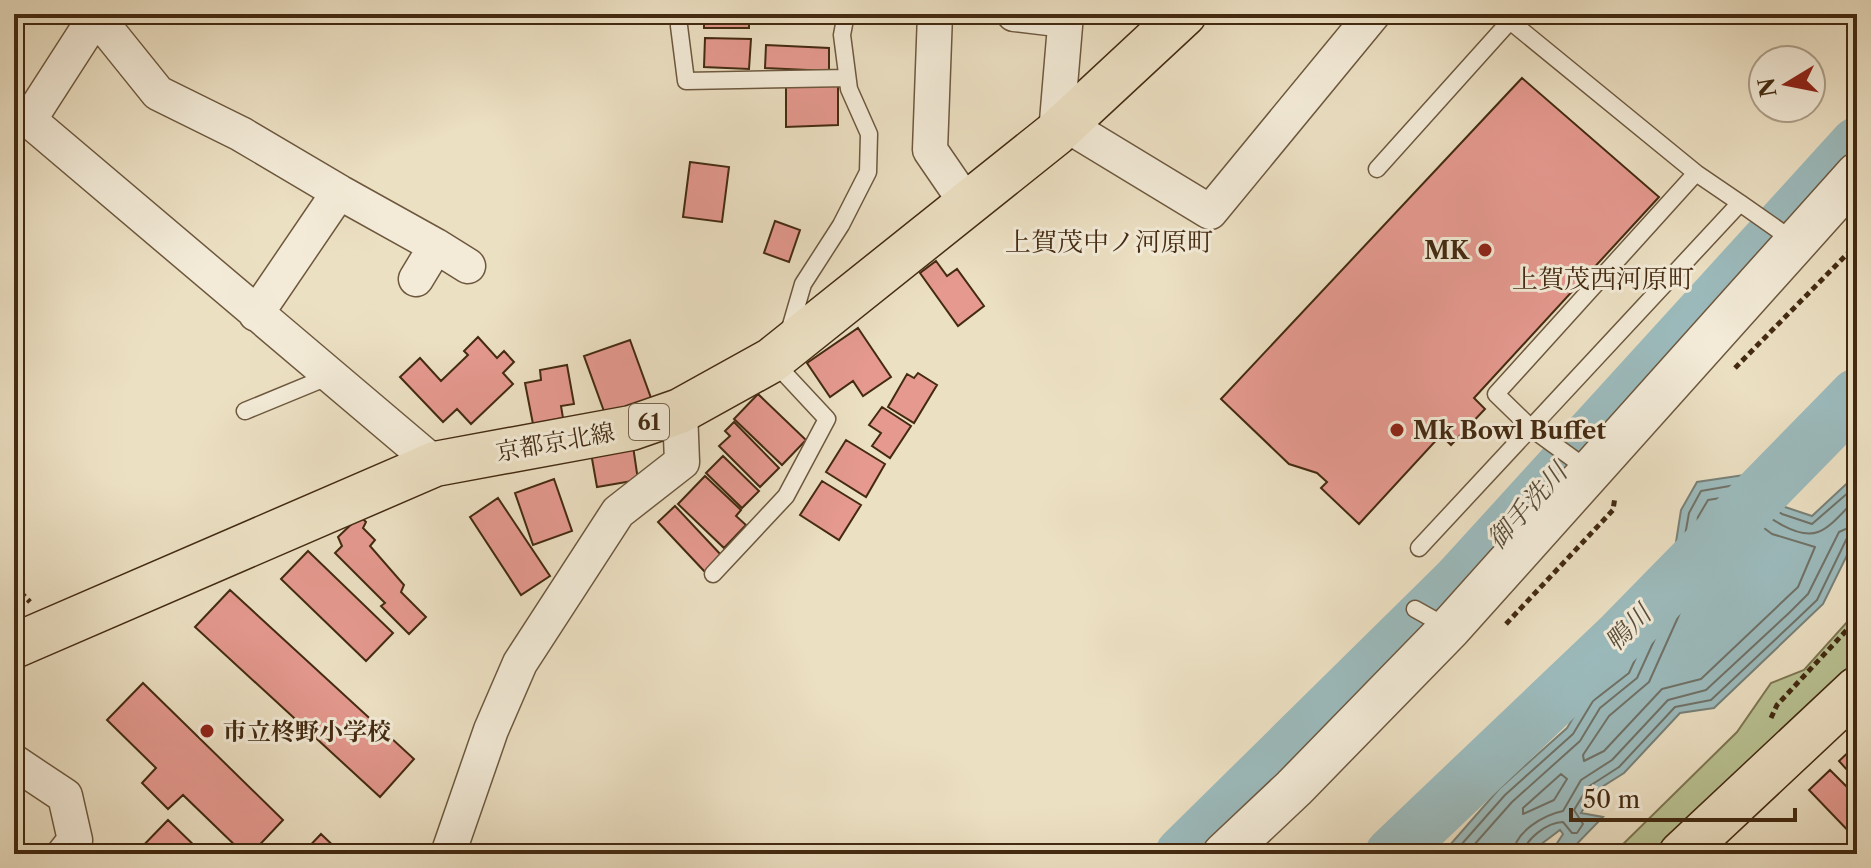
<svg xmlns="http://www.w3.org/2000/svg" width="1871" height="868" font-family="'Libre Caslon Text','Noto Serif JP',serif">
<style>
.green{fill:#b9c293;stroke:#7e7652;stroke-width:2}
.water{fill:#9cbbbd;stroke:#788178;stroke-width:2}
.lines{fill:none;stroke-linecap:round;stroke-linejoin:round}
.shore{stroke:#707267;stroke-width:2}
.river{stroke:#9cbbbd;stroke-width:54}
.building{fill:#e5998f;stroke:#432a11;stroke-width:2}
.service-casing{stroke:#6d583e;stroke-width:19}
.minor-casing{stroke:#6d583e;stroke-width:37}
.tertiary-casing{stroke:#6d583e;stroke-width:45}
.primary-casing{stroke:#432a11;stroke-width:47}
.path{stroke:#432a11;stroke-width:5;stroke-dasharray:6 4;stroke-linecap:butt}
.service{stroke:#f3ebd8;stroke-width:16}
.minor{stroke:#f3ebd8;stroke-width:34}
.tertiary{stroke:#f3ebd8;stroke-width:42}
.primary{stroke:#ece0c3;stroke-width:44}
.poi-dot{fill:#8f2418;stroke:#f3ebd8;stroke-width:3}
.labels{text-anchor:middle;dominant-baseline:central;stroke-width:6;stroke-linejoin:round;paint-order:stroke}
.shield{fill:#f3ebd8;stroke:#78644d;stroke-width:2}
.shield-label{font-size:22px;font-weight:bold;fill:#432a11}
.poi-label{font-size:24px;font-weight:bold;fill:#432a11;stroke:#f3ebd8;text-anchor:start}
.street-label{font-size:24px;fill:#432a11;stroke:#f3ebd8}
.neighbourhood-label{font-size:26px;fill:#432a11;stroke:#f3ebd8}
.water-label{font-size:26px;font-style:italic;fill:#594e3c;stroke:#f3ebd8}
</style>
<rect width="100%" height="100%" fill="#ece0c3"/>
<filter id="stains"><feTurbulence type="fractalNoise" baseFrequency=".0025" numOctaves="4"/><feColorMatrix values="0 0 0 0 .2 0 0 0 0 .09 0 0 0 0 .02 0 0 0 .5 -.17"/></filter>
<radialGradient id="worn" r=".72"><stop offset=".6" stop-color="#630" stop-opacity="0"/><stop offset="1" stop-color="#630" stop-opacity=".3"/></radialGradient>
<path class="green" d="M1857,605V667L1661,854H1613L1737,732L1771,683L1804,670L1849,620Z"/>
<path class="water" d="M1857,474V535L1823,604L1714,708L1680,713L1624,773L1594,792L1581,813L1603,817L1567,854H1550L1563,834L1560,830L1528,854H1442L1499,789L1567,728L1586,696L1622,669L1674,555L1681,510L1697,482L1744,475L1785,507L1812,516Z"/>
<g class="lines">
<path class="shore" d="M1736,507L1772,534L1815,547L1798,587L1701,679L1662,689L1604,751L1584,761L1583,755L1609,716L1649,682L1701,566L1715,512Z
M1561,774L1567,779L1554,800L1523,814V808Z
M1453,854L1505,795L1573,734L1593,701L1629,673L1681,558L1689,513L1701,491L1741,484L1782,514L1812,524L1857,485
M1466,854L1512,802L1580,741L1600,708L1637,678L1690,562L1698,517L1708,500L1739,495C1757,508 1794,541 1818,532C1832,527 1846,508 1857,498
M1513,854C1515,831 1544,815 1563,811L1581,780L1612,760L1668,700L1706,690L1789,613L1808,594L1839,532L1857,524
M1523,854C1525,839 1548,822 1563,822L1572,833H1577L1583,824L1574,810L1588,787L1619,767L1675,707L1711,700L1796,620L1817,600L1847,538L1857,534"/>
<path class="river" d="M1182,854L1459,581L1857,144
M1392,854L1622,635L1857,395"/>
</g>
<path class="building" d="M704,14H749V28H704Z
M705,38L751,39L749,69L704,67Z
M766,45L829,48V71L765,68Z
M1522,78L1659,197L1474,398L1485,409L1451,445L1441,435L1359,524L1321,488L1327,482L1317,473L1289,464L1221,399Z
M838,82V125L786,127V83Z
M690,162L729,167L722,222L683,217Z
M775,221L800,230L789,262L764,253Z
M936,261L947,276L957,269L984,306L958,326L920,273Z
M858,328L891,377L863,396L853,381L830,397L807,363Z
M478,337L497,358L504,351L514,362L503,373L513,384L471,424L457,409L443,422L400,377L420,358L441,381L468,355L464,351Z
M630,340L651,398L605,414L584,356Z
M567,365L574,404L561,406L563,418L533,424L525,383L541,380L540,370Z
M918,373L937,385L914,423L888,407L907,374L914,378Z
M758,394L806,440L782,465L734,419Z
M882,407L911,426L890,458L872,446L881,433L869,425Z
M734,422L779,468L760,487L719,446L730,436L725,431Z
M846,440L885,464L866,497L826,472Z
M633,446L638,480L597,487L591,453Z
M723,456L759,491L742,508L706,473Z
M705,476L741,510L736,516L746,525L724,548L678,504Z
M554,479L572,531L533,545L515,493Z
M822,481L861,505L839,540L800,515Z
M498,498L550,576L521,595L470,517Z
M675,506L722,556L705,572L658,522Z
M360,516L366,522L363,528L375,540L370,546L404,585L401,592L426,617L409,634L381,606L385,603L335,553L342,546L338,537Z
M308,551L393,633L366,661L281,579Z
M230,590L414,759L380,797L195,627Z
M143,683L283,820L251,854H244L183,795L168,809L142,783L156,768L107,720Z
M1857,744V781L1839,761Z
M1830,770L1857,797V840L1809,790Z
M168,820L203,854H135Z
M321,834L342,854H302Z"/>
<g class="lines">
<defs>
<path id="service" d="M679,26L686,81L847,78
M1377,169L1510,21L1696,173L1740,203L1419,548
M1740,203L1794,241
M789,332L803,284L841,225L868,172L869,134L849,89L842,35L846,14
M245,411L330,376
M1590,471L1531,428L1496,394L1696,173
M713,574L786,496L827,419L772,360
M1415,609L1449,628"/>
<path id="minor" d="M935,14L930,150L967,204
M1014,14L1065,20
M1065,124L1210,212L1373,14
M1056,133L1066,14
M339,192L436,246L416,279
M436,246L468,266
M256,314L339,192L241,134L158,93L96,16L29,120L435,464
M14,762L65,796L75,840L64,854
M448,854L491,730L520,663L618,512L682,462L680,411"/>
<path id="tertiary" d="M1224,854L1294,788L1450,628L1857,174"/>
<path id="primary" d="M14,646L435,464L631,428L680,411L772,360L1056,133L1184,14
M1681,854L1857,689"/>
</defs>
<use href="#service" class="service-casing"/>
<use href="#minor" class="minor-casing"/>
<use href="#tertiary" class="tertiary-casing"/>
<use href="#primary" class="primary-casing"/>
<path class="path" d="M1735,368L1857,244
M14,585L30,602
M1506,624L1613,510L1615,497
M1771,718L1777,705L1857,619"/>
<use href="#service" class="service"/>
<use href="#minor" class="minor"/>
<use href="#tertiary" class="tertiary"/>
<use href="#primary" class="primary"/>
</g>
<g class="poi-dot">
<circle cx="1485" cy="250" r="8"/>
<circle cx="1397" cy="430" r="8"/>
<circle cx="207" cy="731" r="8"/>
</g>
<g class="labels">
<rect class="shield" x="629" y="404" width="40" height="36" rx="6"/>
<g class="shield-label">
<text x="649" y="422">61</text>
</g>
<g class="poi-label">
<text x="1469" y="250" text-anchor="end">MK</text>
<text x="1413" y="430">Mk Bowl Buffet</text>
<text x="223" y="731">市立柊野小学校</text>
</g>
<g class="street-label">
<text transform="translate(555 442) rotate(-10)">京都京北線</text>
</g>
<g class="neighbourhood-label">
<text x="1109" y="242">上賀茂中ノ河原町</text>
<text x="1603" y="279">上賀茂西河原町</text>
</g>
<g class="water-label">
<text transform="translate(1527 506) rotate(-48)">御手洗川</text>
<text transform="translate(1628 628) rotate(-45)">鴨川</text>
</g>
</g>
<rect width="1871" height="868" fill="none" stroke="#ece0c3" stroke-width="48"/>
<rect x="16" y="16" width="1839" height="836" fill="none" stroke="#432a11" stroke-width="4"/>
<rect x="24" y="24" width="1823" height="820" fill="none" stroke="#432a11" stroke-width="2"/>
<g transform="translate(1787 84) rotate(260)"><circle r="38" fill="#f3ebd8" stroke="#ad9e88" stroke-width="2"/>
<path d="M0-6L14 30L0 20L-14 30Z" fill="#8f2418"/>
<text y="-12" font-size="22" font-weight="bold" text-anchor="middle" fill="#432a11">N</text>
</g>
<path d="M1571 808v12h224v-12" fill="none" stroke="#432a11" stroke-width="4"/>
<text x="1583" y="808" font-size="24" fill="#432a11" stroke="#f3ebd8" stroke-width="6" paint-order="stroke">50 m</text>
<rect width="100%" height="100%" filter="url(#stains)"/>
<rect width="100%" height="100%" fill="url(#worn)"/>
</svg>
